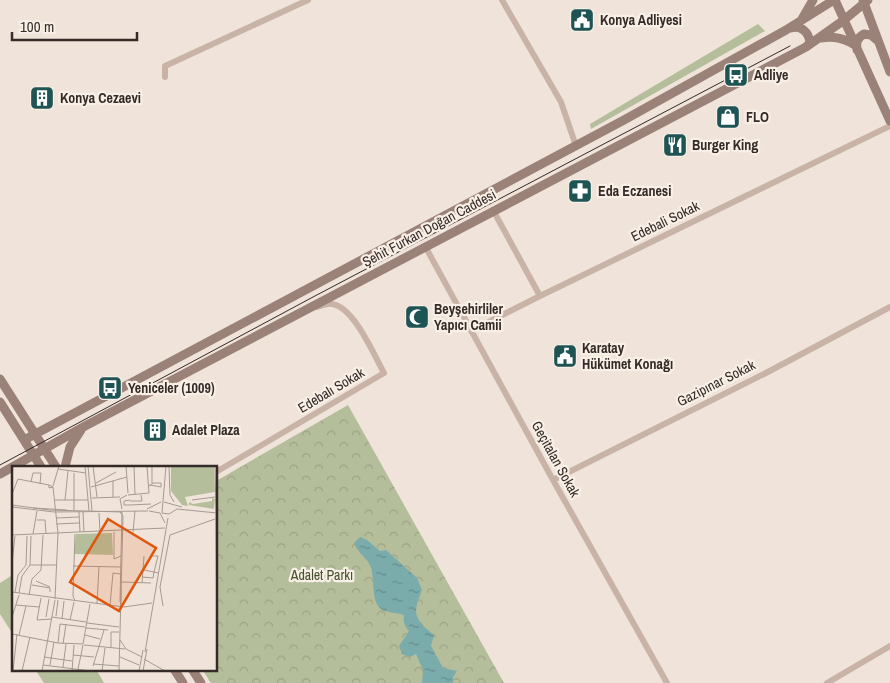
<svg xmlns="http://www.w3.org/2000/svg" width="890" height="683" font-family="'Archivo Narrow',sans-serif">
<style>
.grass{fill:#b5be9b}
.park{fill:url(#park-crowns)}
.water{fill:url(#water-ripples)}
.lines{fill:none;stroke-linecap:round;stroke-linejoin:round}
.street{stroke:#c8b3a6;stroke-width:6}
.secondary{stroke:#9b8278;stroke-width:9}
.tram{stroke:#342a27;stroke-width:1}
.labels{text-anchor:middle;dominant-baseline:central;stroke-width:4.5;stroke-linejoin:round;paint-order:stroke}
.poi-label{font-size:14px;font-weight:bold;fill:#342a27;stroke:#f8efe6;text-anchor:start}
.street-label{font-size:14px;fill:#342a27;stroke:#f8efe6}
.park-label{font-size:14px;fill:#46512c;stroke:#f8efe6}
.inset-road{fill:none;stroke:#a59a92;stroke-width:1}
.view{fill:#df570d;fill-opacity:0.15;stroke:#df570d;stroke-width:2.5}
.inset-edge{fill:none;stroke:#342a27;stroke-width:2.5}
</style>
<defs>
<pattern id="park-crowns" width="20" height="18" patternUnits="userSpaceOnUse" patternTransform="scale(1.25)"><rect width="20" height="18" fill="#b5be9b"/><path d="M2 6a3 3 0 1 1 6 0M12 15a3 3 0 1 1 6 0" fill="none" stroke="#9ca386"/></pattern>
<pattern id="water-ripples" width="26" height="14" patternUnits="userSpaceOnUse" patternTransform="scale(1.25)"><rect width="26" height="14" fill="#7aacab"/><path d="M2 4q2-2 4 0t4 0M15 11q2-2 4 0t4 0" fill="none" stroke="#658c8b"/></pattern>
</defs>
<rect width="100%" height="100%" fill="#f0e4da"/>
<path class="grass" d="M758,24L765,31L591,129L590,124Z
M14,574V636L0,614V583Z
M35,669H96L104,683H44Z"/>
<path class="park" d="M348,405L504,683H211L202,669H216V481Z"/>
<path class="water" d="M360,537L367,540L380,551L386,550L417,578L422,590C412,614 414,619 434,635L431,646L443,668L457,671L453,677V683H422L423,670L416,654L410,657L402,654L399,646L409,631C404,626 403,621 404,615C398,613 391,613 385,611C369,606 376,578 370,565C366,557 357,552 354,543Z"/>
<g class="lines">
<path class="street" d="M502,0L561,102L576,146
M165,77V66L308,0
M493,210L540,296L890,126
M425,246L553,480L667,683
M471,331L540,296
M216,472L384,373C374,355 354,307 332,304C328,303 321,306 317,307
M553,480L764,374L890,307
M827,683L890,646"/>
<path class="secondary" d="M835,0L890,121
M863,0L890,72
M802,19L813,0
M791,28C801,25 809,32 810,43L806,47
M821,38C834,36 843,38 855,45
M857,50C856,42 857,38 864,34L871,35L877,40
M0,379L56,467
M0,402L41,467
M24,440L624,120L786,30L834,0
M65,467L70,447L81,430
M0,474L85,426L806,47L844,20L868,0
M174,669L183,683
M192,669L201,683"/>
<path class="tram" d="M0,465L313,297L790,46"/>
</g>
<defs>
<symbol id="civic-square" viewBox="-11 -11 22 22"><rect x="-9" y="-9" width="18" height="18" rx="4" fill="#1e5454" stroke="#f8efe6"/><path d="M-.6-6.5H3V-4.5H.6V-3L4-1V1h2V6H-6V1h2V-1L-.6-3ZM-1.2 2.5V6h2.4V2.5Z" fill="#fff"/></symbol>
<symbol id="bus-square" viewBox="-11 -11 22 22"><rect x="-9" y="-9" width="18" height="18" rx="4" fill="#1e5454" stroke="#f8efe6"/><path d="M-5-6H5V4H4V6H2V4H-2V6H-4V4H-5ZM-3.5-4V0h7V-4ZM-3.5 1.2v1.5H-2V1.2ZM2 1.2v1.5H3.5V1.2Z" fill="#fff"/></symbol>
<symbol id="building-square" viewBox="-11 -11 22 22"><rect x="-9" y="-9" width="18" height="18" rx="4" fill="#1e5454" stroke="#f8efe6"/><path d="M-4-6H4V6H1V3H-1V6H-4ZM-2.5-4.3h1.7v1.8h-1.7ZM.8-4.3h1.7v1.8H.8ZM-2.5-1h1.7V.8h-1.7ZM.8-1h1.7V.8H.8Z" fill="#fff"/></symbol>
<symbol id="shop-square" viewBox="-11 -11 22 22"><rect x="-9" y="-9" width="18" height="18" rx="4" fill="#1e5454" stroke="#f8efe6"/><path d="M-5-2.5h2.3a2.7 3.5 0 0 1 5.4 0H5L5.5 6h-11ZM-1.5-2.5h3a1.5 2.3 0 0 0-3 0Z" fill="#fff"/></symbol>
<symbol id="restaurant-square" viewBox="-11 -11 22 22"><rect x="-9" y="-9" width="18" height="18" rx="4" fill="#1e5454" stroke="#f8efe6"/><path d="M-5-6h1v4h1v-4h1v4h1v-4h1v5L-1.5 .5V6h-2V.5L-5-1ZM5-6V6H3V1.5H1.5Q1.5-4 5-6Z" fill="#fff"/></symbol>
<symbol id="pharmacy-square" viewBox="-11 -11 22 22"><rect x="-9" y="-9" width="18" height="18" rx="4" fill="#1e5454" stroke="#f8efe6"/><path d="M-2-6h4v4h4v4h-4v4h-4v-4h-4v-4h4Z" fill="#fff"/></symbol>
<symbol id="mosque-square" viewBox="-11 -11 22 22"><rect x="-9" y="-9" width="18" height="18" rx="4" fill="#1e5454" stroke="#f8efe6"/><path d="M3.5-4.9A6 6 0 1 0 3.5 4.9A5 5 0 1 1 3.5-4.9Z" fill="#fff"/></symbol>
</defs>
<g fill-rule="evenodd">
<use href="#civic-square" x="568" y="6" width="28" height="28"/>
<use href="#bus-square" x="722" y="61" width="28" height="28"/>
<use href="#building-square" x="28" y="84" width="28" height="28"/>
<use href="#shop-square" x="714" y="103" width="28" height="28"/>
<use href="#restaurant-square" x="661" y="131" width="28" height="28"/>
<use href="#pharmacy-square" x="566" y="177" width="28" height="28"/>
<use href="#mosque-square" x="403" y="303" width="28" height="28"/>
<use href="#civic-square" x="551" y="342" width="28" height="28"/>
<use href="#bus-square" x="96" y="374" width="28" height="28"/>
<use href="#building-square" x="141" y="416" width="28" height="28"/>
</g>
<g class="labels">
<g class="poi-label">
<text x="600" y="20">Konya Adliyesi</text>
<text x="754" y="75">Adliye</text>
<text x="60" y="98">Konya Cezaevi</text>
<text x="746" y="117">FLO</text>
<text x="692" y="145">Burger King</text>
<text x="598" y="191">Eda Eczanesi</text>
<text x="434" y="309">Beyşehirliler<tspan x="434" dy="16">Yapıcı Camii</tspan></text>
<text x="582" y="348">Karatay<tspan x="582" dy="16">Hükümet Konağı</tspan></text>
<text x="128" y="388">Yeniceler (1009)</text>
<text x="172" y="430">Adalet Plaza</text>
</g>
<g class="street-label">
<text transform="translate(665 221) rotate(-26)">Edebali Sokak</text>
<text transform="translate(429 228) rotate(-28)">Şehit Furkan Doğan Caddesi</text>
<text transform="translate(716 383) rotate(-27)">Gazipınar Sokak</text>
<text transform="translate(331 390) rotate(-31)">Edebalı Sokak</text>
<text transform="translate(556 459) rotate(61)">Geçitalan Sokak</text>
</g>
<g class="park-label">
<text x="322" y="575">Adalet Parkı</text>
</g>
</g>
<g transform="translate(12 466)">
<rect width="205" height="205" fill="#f0e4da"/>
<path d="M200,32L203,33L202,43L177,39V36L181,38L200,35Z" fill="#b5be9b"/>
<path d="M159,0H202L203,26L173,31L176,40L170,39L159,25ZM100,67L101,89L62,88L64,68Z" fill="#b5be9b"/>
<path class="inset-road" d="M73,0L77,45M76,0L80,45M81,0L85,31M114,0L116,27M122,0L123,29M140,0V17M154,0L150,47L157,48L165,43L205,47M157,0L158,29L162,36M203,0L204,47M46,3L74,7M62,7V44M101,15V31M19,16L21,7H29L28,18M84,17L104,6M41,20L47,0M137,20L141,17H149V21L138,19M41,21L37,19V22L41,21L46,67L43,133M79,21L115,11M0,28L6,13L37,19M116,29L137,27L135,0M80,32L108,31M43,34H76M53,34L56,5M118,34L112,35V39H118M180,34L203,31M118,35H130L129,29M152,36L170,41M0,39L37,44L110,46L108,136M118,39L139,38M0,41L42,46L136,45M21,42L55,44M110,43L108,33L115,29M135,43L149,36M137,45L148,47L153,57M67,46L68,66M71,46L72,66M87,47L88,65M204,48L205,196M44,52L67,51M25,54H33L34,67M44,58L67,57M102,66V93L109,90M121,66L123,45M21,68L25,45M63,68L61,130L63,135M0,69L153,62M140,90H146L142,106L146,107M0,97L3,70M18,99H44M61,100L109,101M130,111L141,112L142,106L132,104M24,115L38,121M110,116L139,117M130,117L132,90M20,119L38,122V126M0,126L112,141L140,137M3,126L6,109L14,99L15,70M7,127L10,110L18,99L19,70M17,129L20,113L29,104L31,69M29,132L25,154L40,153M85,138L87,100M4,139L27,141M98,139L101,107L109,108M151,140L148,121L158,69L203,53M109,141V121M1,148L7,129M44,150L46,134M34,151L37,133M40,151L74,156M50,153L52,135M58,154L62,136M75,157L107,161M74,162L96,164M0,168L46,177L71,178M7,169L14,140M73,169L88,173M108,174L114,183L130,191M46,177L48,158L73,161M51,178L54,158M71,178L78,138M72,179L113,183M99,182V166H107M133,186L156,52M61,189L82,191M32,191L60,195M108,191L127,199M132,193L153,205M81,198L107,200M31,199L79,205M38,199L42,176M81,200L92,164M51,201L54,178M66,203L71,179M1,205L5,168M10,205L18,171M30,205L43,134M60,205L62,179M90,205L93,182M107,205L111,50L108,46M127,205L131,184M131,205L135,183"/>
<path class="view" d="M96,53L144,82L107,145L58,116Z"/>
<rect width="205" height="205" class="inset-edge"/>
</g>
<path d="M12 32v8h125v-8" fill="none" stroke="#342a27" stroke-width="2.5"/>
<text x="20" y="32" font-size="15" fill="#342a27" stroke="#f8efe6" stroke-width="4" paint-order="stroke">100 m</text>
</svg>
